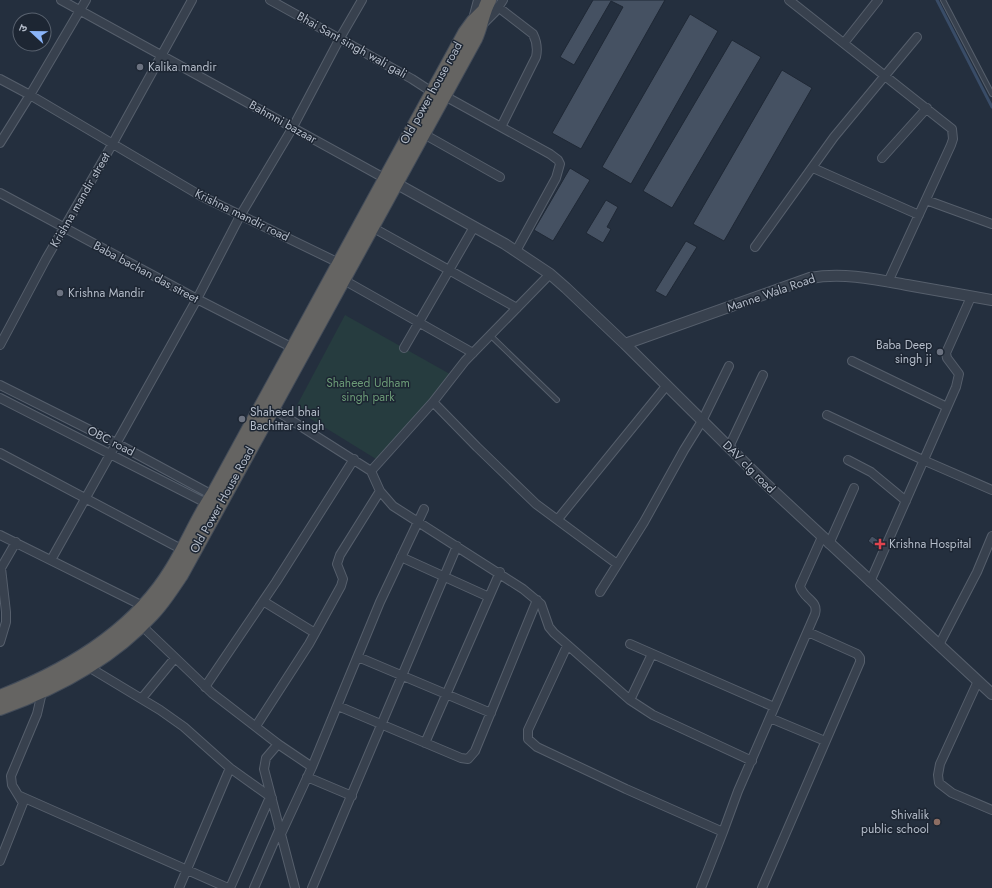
<svg xmlns="http://www.w3.org/2000/svg" width="992" height="888" font-family="Jost,'Noto Sans Devanagari',sans-serif">
<style>
.green{fill:#263c3f}
.lines{fill:none;stroke-linecap:round;stroke-linejoin:round}
.stream{stroke:#394c67;stroke-width:3}
.building{fill:#455162;stroke:#1f2835}
.service-casing{stroke:#565f6c;stroke-width:6}
.minor-casing{stroke:#565f6c;stroke-width:10}
.tertiary-casing{stroke:#565f6c;stroke-width:12}
.trunk-casing{stroke:#434c59;stroke-width:16}
.service{stroke:#38414e;stroke-width:4}
.minor{stroke:#38414e;stroke-width:8}
.tertiary{stroke:#38414e;stroke-width:10}
.trunk{stroke:#656462;stroke-width:14}
.worship-dot{fill:#6b7280;stroke:#1d2633;stroke-width:1.5}
.health-dot{fill:#e0444e;stroke:#1d2633;stroke-width:1.5}
.education-dot{fill:#8d6e63;stroke:#1d2633;stroke-width:1.5}
.labels{text-anchor:middle;dominant-baseline:central;stroke-width:3;stroke-linejoin:round;paint-order:stroke}
.street-label{font-size:12px;fill:#b4bcc9;stroke:#1d2633}
.poi-label{font-size:12px;fill:#b4bcc9;stroke:#1d2633;text-anchor:start}
.park-label{font-size:12px;fill:#6b9a76;stroke:#1d2633}
</style>
<rect width="100%" height="100%" fill="#242f3e"/>
<path class="green" d="M345,315L457,378L376,459L295,409Z"/>
<g class="lines">
<path class="stream" d="M937,0L992,107"/>
</g>
<path class="building" d="M593,0H665L581,149L552,133L623,7L611,1L574,65L560,57Z
M690,14L718,31L631,184L602,167Z
M732,40L761,57L672,208L643,191Z
M782,70L812,88L724,241L693,224Z
M570,168L590,180L553,241L534,230Z
M606,200L618,207L607,227L611,229L603,243L586,233Z
M686,241L697,247L666,297L655,291Z
M872,536L881,542L878,549L868,541Z"/>
<g class="lines">
<defs>
<path id="service" d="M943,0L992,94
M490,335L557,400"/>
<path id="minor" d="M61,0L384,178
M270,0L412,79L432,92
M789,0L952,129L953,139L951,145L888,282
M498,7L533,34C537,42 538,48 536,57L501,127
M473,19L478,0
M482,25L495,12L503,0
M844,43L878,0
M0,79L30,95L201,196L339,263
M443,95L550,154L558,160L560,164L556,178L516,251
M422,133L500,177
M0,143L30,95L86,0
M882,158L927,108
M813,168L919,215
M0,193L197,299L293,348
M926,200L992,224
M370,226L517,308
M755,247L834,137L917,37
M342,279L473,353
M0,345L46,259L113,143L192,0
M404,348L474,227
M852,361L947,407
M0,385L116,443L216,497
M0,398L210,505
M433,402L477,447L536,504L617,564
M272,408L371,471L380,491L393,506L523,589L541,604L549,627L554,633L630,700L653,715L752,761
M827,415L923,460L992,490
M729,447L763,375
M0,453L183,550
M848,460L871,472L906,501
M371,471L433,402L465,361L550,274
M558,519L667,385
M0,535L145,607
M829,544L854,488
M401,557L489,597
M51,560L197,299L240,216L293,127L340,38L362,0
M870,582L956,387L959,374L947,358L946,353L971,297
M600,592L644,522L684,450L702,421L729,366
M263,601L315,633
M141,625L212,693L278,744L312,767
M0,642L6,622V612L1,568L16,542
M630,644L774,707
M939,645L977,572L992,536
M567,646L528,730V739L537,747L626,789L723,832L701,888
M358,657L491,713
M87,666L160,710L184,727L230,768L272,798
M978,681L940,764L938,775L939,783L952,793L992,810
M205,687L276,582L354,459
M142,698L175,658
M630,700L652,654
M338,706L461,758L468,759L475,751L537,600
M770,718L825,741
M256,726L309,644L341,586L343,579L337,564L340,555L380,491
M425,743L500,572
M278,744L266,758L264,769L295,888
M307,777L352,796
M20,796L228,888
M723,832L738,791L815,614C819,600 803,599 800,586L822,537
M281,834L312,767L380,602L424,509
M0,861L23,803L12,785L11,776L37,714L43,688
M179,888L230,768
M230,888L270,797
M254,888L280,828
M312,888L457,546
M762,888L860,662V658L857,654L808,632"/>
<path id="tertiary" d="M390,180L505,244L550,274L566,288L625,344L766,484L992,694
M625,344L810,278C842,272 875,279 907,285C935,290 964,295 992,300"/>
<path id="trunk" d="M0,697C67,671 134,632 172,569C187,545 197,519 213,495L465,33L473,22L483,12
M0,708C55,688 112,658 152,614C163,603 172,588 181,575L475,39C481,26 482,13 489,0"/>
</defs>
<use href="#service" class="service-casing"/>
<use href="#minor" class="minor-casing"/>
<use href="#tertiary" class="tertiary-casing"/>
<use href="#trunk" class="trunk-casing"/>
<use href="#service" class="service"/>
<use href="#minor" class="minor"/>
<use href="#tertiary" class="tertiary"/>
<use href="#trunk" class="trunk"/>
</g>
<g class="worship-dot">
<circle cx="140" cy="67" r="4"/>
<circle cx="60" cy="293" r="4"/>
<circle cx="940" cy="352" r="4"/>
<circle cx="242" cy="419" r="4"/>
</g>
<path class="health-dot" d="M878 538h4v4h4v4h-4v4h-4v-4h-4v-4h4z"/>
<circle class="education-dot" cx="937" cy="822" r="4"/>
<g class="labels">
<g class="street-label">
<text transform="translate(352 45) rotate(29)">Bhai Sant singh wali gali</text>
<text transform="translate(431 93) rotate(-61)">Old power house road</text>
<text transform="translate(283 122) rotate(29)">Bahmni bazaar</text>
<text transform="translate(80 200) rotate(-60)">Krishna mandir street</text>
<text transform="translate(242 215) rotate(26)">Krishna mandir road</text>
<text transform="translate(146 272) rotate(28)">Baba bachan das street</text>
<text transform="translate(771 293) rotate(-19)">Manne Wala Road</text>
<text transform="translate(111 441) rotate(27)">OBC road</text>
<text transform="translate(749 467) rotate(45)">DAV clg road</text>
<text transform="translate(222 500) rotate(-61)">Old Power House Road</text>
</g>
<g class="poi-label">
<text x="148" y="67">Kalika mandir</text>
<text x="68" y="293">Krishna Mandir</text>
<text x="932" y="345" text-anchor="end">Baba Deep<tspan x="932" dy="14">singh ji</tspan></text>
<text x="250" y="412">Shaheed bhai<tspan x="250" dy="14">Bachittar singh</tspan></text>
<text x="889" y="544">Krishna Hospital</text>
<text x="929" y="815" text-anchor="end">Shivalik<tspan x="929" dy="14">public school</tspan></text>
</g>
<g class="park-label">
<text x="368" y="383">Shaheed Udham<tspan x="368" dy="14">singh park</tspan></text>
</g>
</g>
<g transform="translate(32 32) rotate(292)"><circle r="19" fill="#1d2633" stroke="#59626f"/>
<path d="M0-3L7 15L0 10L-7 15Z" fill="#8ab4f8"/>
<text y="-6" font-size="11" font-weight="bold" text-anchor="middle" fill="#b4bcc9">उ</text>
</g>
</svg>
